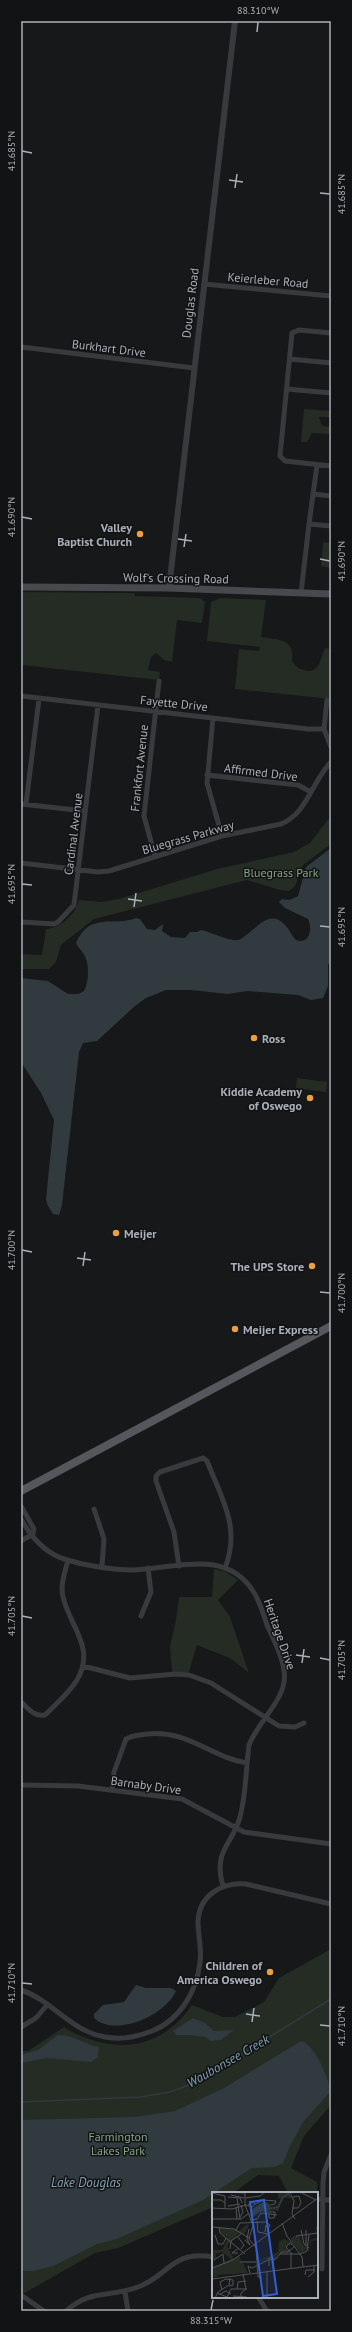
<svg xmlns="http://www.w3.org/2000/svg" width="352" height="2332" font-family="'PT Sans',sans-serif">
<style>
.green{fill:#242c24}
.water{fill:#303a3f}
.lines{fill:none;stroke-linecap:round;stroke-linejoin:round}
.stream{stroke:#303a3f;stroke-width:1.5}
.minor{stroke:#393a3e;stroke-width:5}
.tertiary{stroke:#393a3e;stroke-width:6}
.secondary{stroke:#47494e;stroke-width:7}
.primary{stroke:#55575d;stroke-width:8}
.ticks{fill:none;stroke:#aab0b9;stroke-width:1.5}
.poi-dot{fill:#ec9f3d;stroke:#121314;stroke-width:1.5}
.labels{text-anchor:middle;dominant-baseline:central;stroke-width:3;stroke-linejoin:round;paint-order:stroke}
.street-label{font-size:12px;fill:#aab0b9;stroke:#121314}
.poi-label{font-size:12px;font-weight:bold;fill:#aab0b9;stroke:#121314;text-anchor:end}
.park-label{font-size:12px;fill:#83a382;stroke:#121314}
.water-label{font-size:13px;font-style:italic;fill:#83a1b2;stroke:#121314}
.inset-river{fill:none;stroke:#303a3f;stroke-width:2}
.inset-road{fill:none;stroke:#525559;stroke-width:1}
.view{fill:#325dd3;fill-opacity:0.15;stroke:#325dd3;stroke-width:2}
.inset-edge{fill:none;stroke:#aab0b9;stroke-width:2}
.neatline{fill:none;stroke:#aab0b9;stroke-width:1.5}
.ticks-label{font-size:10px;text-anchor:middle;fill:#aab0b9}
</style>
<rect width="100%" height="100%" fill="#171819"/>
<path class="green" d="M304,409L331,411V417H319L322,426L331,427V434L312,433L307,442H301Z
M323,542L331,543V568L321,566Z
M21,592L134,593L135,596L200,598L205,602L202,623L177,620L172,662L164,660L156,653L151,657L148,670L160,672L159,680L21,665Z
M220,598L266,600L261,637C279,640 295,638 292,661C295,666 299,669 304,670C320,675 320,658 325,648L331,649V699L235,689L239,649L259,651L260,647L207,641L211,602Z
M331,816V844L303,865L295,886L289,891L280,890L247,880L94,919L61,945L56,962L49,969H21V954L42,955L46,929C61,928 75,915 79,900L101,902L119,899L217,869L294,852L310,843Z
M297,1078L327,1082L326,1092L296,1088Z
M214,1569L226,1572L238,1580L218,1600L230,1617L249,1673L230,1658L197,1645L189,1672H172L170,1646L176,1620L179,1597H212Z
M331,1949V2105L304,2136L291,2168L317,2182V2193H288L279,2176L258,2175L233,2193H213V2207L118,2248L95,2253L21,2295V2051H28L64,2027C110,2055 160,2052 192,2005L223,2017H235L264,2002L279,1978Z"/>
<path class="water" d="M331,848V959L328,965V986L323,998L311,1000L298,995L247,991L228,994L191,990H166L146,998L135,1006L97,1041L83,1043L79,1052L62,1205L59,1215L53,1214L47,1204L46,1199L54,1120L41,1093L21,1062V978L48,981L68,994H78L84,991C89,981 90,963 83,953C81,949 78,948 76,943C90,911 114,927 136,918L140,919L147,929L155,930L163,924L162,931L171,937L185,938L190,932H197L201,930C208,931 231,942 238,940C251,936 267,908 283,923C289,928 291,935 296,940C309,945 313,929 308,919L285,908L279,902L282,899L290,900L298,896L306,867Z
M136,1985L146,1988H171L176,1991C166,2015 115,2038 94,2018V2014L103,2005L124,2002Z
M193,2018L205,2023L214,2031L234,2030L221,2040L211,2041L205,2037L190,2035H176L173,2031Z
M58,2035C72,2034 85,2045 99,2047L98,2057L91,2062L46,2058L21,2063V2055L38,2050Z
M301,2041C313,2042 331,2081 330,2092L304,2121L290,2146L283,2163L274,2167L252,2168L203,2200L117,2239L97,2244L53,2266L33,2271H21V2120L135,2117L175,2111L224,2088Z"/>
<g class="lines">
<path class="stream" d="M21,2102L141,2097L170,2092L189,2085L224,2065L331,1999"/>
<path class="minor" d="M204,284L331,296
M331,333L299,330L292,333L280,456L285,461L331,466
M21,347L194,368
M290,359L331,363
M287,389L331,393
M317,465L309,524L331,526
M313,494L331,496
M301,593L309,524
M21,696L308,729H324
M327,700L324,729L331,747
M213,718L207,783L222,836
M207,775L298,785L311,792
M21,804L85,811
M26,804L39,699
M155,856L144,816L159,681
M21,863L98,872L109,871L222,836L281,824C307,814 312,781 331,762
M21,922L54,924L58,922L74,905L98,705
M21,1506L34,1529L33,1534
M94,1509L104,1539L102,1566
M21,1519C28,1532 40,1547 53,1554C70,1564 113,1570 133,1570C170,1569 217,1551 246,1582C257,1593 262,1610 267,1625C274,1641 287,1664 284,1682C281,1703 257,1724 249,1745C246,1768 246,1791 241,1813C235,1844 212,1848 223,1886
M21,1541L33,1534
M179,1566L174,1532L156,1481V1476L160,1472L203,1458L207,1461C222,1499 241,1528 225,1568
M141,1616L151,1592L148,1568
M83,1666L130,1678L176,1674L189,1675L211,1683L279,1726L295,1727L304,1723
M21,1702C29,1709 34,1717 45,1715C56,1704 69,1693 77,1680C96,1648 70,1627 63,1597C60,1585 65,1572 68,1560
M21,1785L78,1786L182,1799L244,1832L331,1844
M112,1790L114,1772L126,1739C133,1735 139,1735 147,1734C189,1730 210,1757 247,1763
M21,1990C52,2000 70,2031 105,2037C121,2040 137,2037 152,2031C180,2020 197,1991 200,1962C202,1949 198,1935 198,1922C199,1895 222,1882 246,1884L331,1904
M21,2027L36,2018L47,2005
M317,2199L331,2200
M322,2269L323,2184L324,2172L331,2155
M125,2292L128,2311
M21,2295L44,2311
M258,2297L267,2311
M66,2311C92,2288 110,2298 138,2287C169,2276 171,2250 213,2257"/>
<path class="tertiary" d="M169,588L235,21"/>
<path class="secondary" d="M21,587L169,588L331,594"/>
<path class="primary" d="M21,1491L331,1326"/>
</g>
<path class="ticks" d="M257,32L258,22M22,151L32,153M229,180L243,182M235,188L237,174M320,193L330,194M22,517L32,519M178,539L192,541M184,547L186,534M320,559L330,561M22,884L32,885M128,899L142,901M134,907L136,893M320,926L330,927M22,1250L32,1252M77,1258L91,1260M83,1266L85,1252M320,1292L330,1293M22,1616L32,1618M296,1655L310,1657M320,1658L330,1660M302,1663L304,1649M22,1983L32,1984M246,2014L260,2016M252,2022L254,2008M320,2025L330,2026M211,2310L213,2300"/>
<g class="poi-dot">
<circle cx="140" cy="534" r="4"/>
<circle cx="254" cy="1038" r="4"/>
<circle cx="310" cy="1098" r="4"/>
<circle cx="116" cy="1233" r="4"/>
<circle cx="312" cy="1266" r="4"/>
<circle cx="235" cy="1329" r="4"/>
<circle cx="270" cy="1972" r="4"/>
</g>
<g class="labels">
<g class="street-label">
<text transform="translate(268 280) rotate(5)">Keierleber Road</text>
<text transform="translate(190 303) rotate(-83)">Douglas Road</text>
<text transform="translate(109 348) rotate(7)">Burkhart Drive</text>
<text transform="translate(176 578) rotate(1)">Wolf's Crossing Road</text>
<text transform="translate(174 703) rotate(6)">Fayette Drive</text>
<text transform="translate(139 768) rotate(-84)">Frankfort Avenue</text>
<text transform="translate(261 772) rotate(7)">Affirmed Drive</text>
<text transform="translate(73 834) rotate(-83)">Cardinal Avenue</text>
<text transform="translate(188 837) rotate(-16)">Bluegrass Parkway</text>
<text transform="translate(280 1634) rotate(71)">Heritage Drive</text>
<text transform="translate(146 1785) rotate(8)">Barnaby Drive</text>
</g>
<g class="poi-label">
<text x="132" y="527">Valley<tspan x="132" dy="14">Baptist Church</tspan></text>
<text x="262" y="1038" text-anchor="start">Ross</text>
<text x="302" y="1091">Kiddie Academy<tspan x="302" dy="14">of Oswego</tspan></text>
<text x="124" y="1233" text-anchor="start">Meijer</text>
<text x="304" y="1266">The UPS Store</text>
<text x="243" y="1329" text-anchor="start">Meijer Express</text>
<text x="262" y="1965">Children of<tspan x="262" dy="14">America Oswego</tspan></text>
</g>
<g class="park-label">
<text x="281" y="872">Bluegrass Park</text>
<text x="118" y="2136">Farmington<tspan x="118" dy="14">Lakes Park</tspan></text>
</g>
<g class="water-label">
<text transform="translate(228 2061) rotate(-30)">Waubonsee Creek</text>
<text x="86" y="2182">Lake Douglas</text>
</g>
</g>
<g transform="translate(212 2192)">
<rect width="106" height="106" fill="#171819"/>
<path d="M66,0H80L79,6H70L66,20L63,18L48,21L40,26L37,22L40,16L51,10H56L59,15L66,14L69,7L66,6ZM35,32L37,34L32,43L27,41L15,54L22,67L27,64L36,81L5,83V86L2,85L0,76L19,67L10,60L4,62L3,69L0,68V58H10L16,46L9,41L8,35L27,39ZM82,44H87L91,53L98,58V48L105,46L106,48L99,49L98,59L94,57L89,61L78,47ZM71,47L79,50L73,55L79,61L69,59L63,67L58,64L57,66L48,70L46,73L48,68L66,60L67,50Z" fill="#242c24"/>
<path d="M50,11H56L58,15L46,18L38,24L41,17Z" fill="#303a3f"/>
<path class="inset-river" d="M61,16L66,15L71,5L80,0M39,25L46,19L60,16M28,70H44"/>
<path class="inset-road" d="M10,0L33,1M33,0V13L41,33L37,47L45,57M88,0L104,8M0,1L13,4V16M19,3L32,6M79,3L82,9L80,22L83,27M16,5L28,6L30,11M25,6L28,27M33,6L48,4L53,0M0,8H9L13,11M36,13L39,10L44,12L51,8L64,9L63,12L58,13M16,14L28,12M24,15L25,27M0,16L20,17L34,13L40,15L43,12M80,16H86L89,11L87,4L81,5M55,20H63L62,26H57V22M0,22V42M28,25L31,20L29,13M0,27H29L36,22M38,28L45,27L49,21L65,23M45,29L46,40L56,42M70,31L75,44L90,65L91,75M0,35L22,37L37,46M7,35L8,41L33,62M105,35L106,47M24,38L28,31L54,30L58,33L55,40M89,38L92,52L97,56M53,40L54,33L57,39M3,43L6,52H11L14,46M84,44L106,41M26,45L32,53L29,57M33,48L38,53L35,47L37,37M80,53L78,51L74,55L80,62M94,54V38M18,57L19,49L29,42M44,57L46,85H50M26,61H20L27,56M68,62L69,60H76L83,54M79,62V76M2,68L11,62L12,71M57,74V66L61,65L62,78M0,76L21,68L106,6M55,79V106M38,81L36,74L40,76L56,68L64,67L68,62H88L95,59L97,43M93,83L94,78H103M96,85L102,80V74M0,87L106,73M19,97H35M25,97L26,90L34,89M10,98L8,90L14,87L21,88V93L17,94M5,101L15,105L19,97M8,102L14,99L19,102M21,104L35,105M3,106L6,100L17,93L18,86M29,106V101L34,97L31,82"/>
<path class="view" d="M52,8L65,102L51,104L38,10Z"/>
<rect width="106" height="106" class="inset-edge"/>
</g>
<rect width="352" height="2332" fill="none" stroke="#121314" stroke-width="44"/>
<rect x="22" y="22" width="308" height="2288" class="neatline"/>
<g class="ticks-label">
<text x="258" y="14">88.310°W</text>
<text transform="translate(11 151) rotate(-90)" y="4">41.685°N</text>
<text transform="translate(341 194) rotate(-90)" y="4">41.685°N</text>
<text transform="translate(11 517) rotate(-90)" y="4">41.690°N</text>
<text transform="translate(341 561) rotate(-90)" y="4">41.690°N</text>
<text transform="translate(11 884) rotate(-90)" y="4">41.695°N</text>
<text transform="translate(341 927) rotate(-90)" y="4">41.695°N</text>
<text transform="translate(11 1250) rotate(-90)" y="4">41.700°N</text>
<text transform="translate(341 1293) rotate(-90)" y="4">41.700°N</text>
<text transform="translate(11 1616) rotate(-90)" y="4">41.705°N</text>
<text transform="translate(341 1660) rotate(-90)" y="4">41.705°N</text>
<text transform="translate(11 1983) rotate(-90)" y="4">41.710°N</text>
<text transform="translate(341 2026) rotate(-90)" y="4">41.710°N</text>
<text x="211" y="2324">88.315°W</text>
</g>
</svg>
